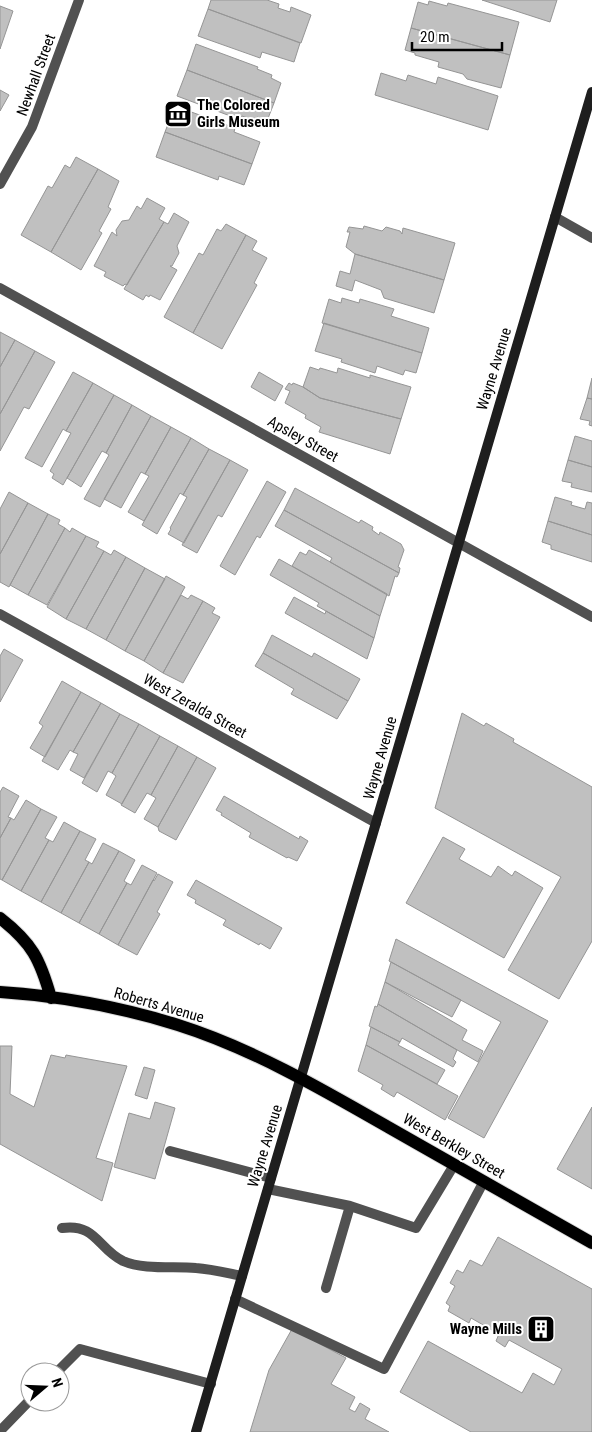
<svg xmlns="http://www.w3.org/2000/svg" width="592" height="1432" font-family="'Roboto Condensed',sans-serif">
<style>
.building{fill:#c0c0c0;stroke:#959595}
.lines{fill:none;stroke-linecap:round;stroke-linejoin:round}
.primary-casing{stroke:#dbdbdb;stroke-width:14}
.service{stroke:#515151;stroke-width:10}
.minor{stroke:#515151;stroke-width:10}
.secondary{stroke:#1e1e1e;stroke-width:10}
.primary{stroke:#000;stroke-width:12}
.labels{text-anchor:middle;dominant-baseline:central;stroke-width:4;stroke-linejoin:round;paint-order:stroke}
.street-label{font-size:15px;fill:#000;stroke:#fff}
.poi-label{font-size:15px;font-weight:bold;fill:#000;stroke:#fff;text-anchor:start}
</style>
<rect width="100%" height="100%" fill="#fff"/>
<path class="building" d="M211,0H267L279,4L278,8L290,12L291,7L311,15L301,43L208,9Z
M482,0H557L550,22Z
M429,1L447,6L448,3L519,22L510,55L411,28L418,2L428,5Z
M0,6L13,11L0,49Z
M208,9L300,43L294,62L262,52L260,58L198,36Z
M411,28L510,55L501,88L467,79L463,74L438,67L439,62L415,55V53L405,50Z
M196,44L258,67L257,69L272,75L271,78L281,83L274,103L187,70Z
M187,70L274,103L267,121L257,117L256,121L242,116L241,120L177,96Z
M381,73L406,81L408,75L436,84L438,77L498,96L488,130L375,95Z
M0,90L9,95L0,111Z
M175,106L235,128L234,132L260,142L252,164L165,132Z
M165,132L252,164L244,185L219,176L218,180L156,157Z
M76,157L98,169L51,252L21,235L48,186L52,188L65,165L70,168Z
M98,169L119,181L108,207L111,209L99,231L102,233L81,270L51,252Z
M147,198L165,208L159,219L164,222L127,285L125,284L123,286L104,276L106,272L94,266L112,232L117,236L116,230L122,221L129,220L137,206L141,209Z
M174,213L189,222L177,246L179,253L172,266H170L177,270L160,300L150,295L149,297L146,295L143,300L124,289L164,222L168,224Z
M226,224L246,235L193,333L164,317L199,253L203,255L217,229L221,231Z
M364,226L382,231L386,227L400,231L402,234L403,228L455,243L444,280L355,254L346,247L350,232H347L349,227L363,229Z
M246,235L257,241L252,250L267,258L254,283L257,285L222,349L193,333Z
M355,254L444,280L434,313L384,298L381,290L355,280L352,291L336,286L340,271L350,274Z
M342,298L359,303L360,299L394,309L391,316L429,328L422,353L322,323L329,299L341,303Z
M324,323L422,353L416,373L405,370L403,375L377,366L375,373L341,362L342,359L315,351Z
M0,332L15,340L0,367Z
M15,340L35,351L0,414V367Z
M35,351L55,362L29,409L24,407L0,451V414Z
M310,367L319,370L320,368L337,373L338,368L370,378V375L411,387L401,419L320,398L303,387Z
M73,372L93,383L66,431L63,429L42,467L25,458Z
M259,372L283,386L275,401L251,387Z
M592,378V399L587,398Z
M93,383L114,395L63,485L52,478L54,474L50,471L71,433L66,431Z
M289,383L292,385L293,383L303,387L320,398L401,419L390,454L319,432L321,427L305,418L306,415L285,403L290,391L285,389Z
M114,395L132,405L106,453L102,451L81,487L67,478Z
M587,398L592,399V426L589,425L590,421L580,419Z
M132,405L151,416L100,507L84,499L109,455L106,453Z
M151,416L171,427L145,474L141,472L121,508L104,499Z
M171,427L191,438L144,521L128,512L149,476L145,474Z
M575,436L592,441V467L568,460Z
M191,438L209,449L183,495L180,493L157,534L142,525Z
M209,449L230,460L184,543L168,534L171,529L170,528L187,497L183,495Z
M230,460L248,470L222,517L218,515L197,553L182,545Z
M568,460L592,467V492L571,487L572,483L562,481Z
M267,481L286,492L260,538L257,536L235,575L220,566Z
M295,488L359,523L361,520L373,527L372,530L379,535L380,532L401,544L404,550L398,567L400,568L399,573L284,510Z
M9,492L28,503L0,554V509Z
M555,497L572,502L571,505L585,509L587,502L592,503V535L548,521Z
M28,503L48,514L9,587L0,582V554Z
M284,510L399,573L397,577L395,576L389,596L330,562L332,558L275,526Z
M48,514L60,520L58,524L65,528L28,595L10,585Z
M548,521L592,535V562L551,549V545L542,542Z
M65,528L70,532L72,528L86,536L47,605L28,595Z
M86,536L99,542L96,547L104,551L66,619L47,607Z
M114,550L126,557L86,629L66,619L104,551L111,555Z
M309,550L387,594L380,616L292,566L300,552L306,555Z
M126,557L145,568L106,640L86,629Z
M279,559L380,616L374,638L317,606L319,603L270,575Z
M145,568L165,579L125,651L106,640Z
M166,576L185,587L144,661L125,651Z
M181,595L188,599L191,595L203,601L163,673L144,661Z
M294,597L325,614L326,611L374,638L367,659L285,613Z
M203,601L215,608L212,613L220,617L183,683L163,673Z
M272,635L312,657L314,653L360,679L348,701L263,653Z
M4,649L23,660L0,702V656Z
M263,653L348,701L337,719L291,694L294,689L255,666Z
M62,681L81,692L45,757L30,748L43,726L39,723Z
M81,692L101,703L73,752L70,750L58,770L42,761Z
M101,703L120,714L84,778L70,770L78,754L73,752Z
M462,713L484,726L486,723L514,739L513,742L592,787V941L559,999L508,970L561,877L435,808Z
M120,714L139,724L112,773L108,771L97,792L82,783Z
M139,724L160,736L122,804L106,795L116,776L112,773Z
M160,736L178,746L151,795L147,793L135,813L121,805Z
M178,746L197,757L158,827L144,819L156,798L151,795Z
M197,757L216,768L176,840L159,831L158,827Z
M3,787L19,796L8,817L11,818L0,838V792Z
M224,796L299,839L300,836L308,841L297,861L288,857L287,858L249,837L251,833L221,815L222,813L216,810Z
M26,800L41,809L2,880L0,879V838L11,818L14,820Z
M41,809L57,817L45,838L49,840L21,891L2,880Z
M64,822L80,831L41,902L21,891L49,840L53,842Z
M80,831L96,839L85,860L89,862L61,913L41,902Z
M443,837L465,849L459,859L491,877L498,866L512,876L515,871L543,888L504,958L406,903Z
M103,843L119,851L79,923L61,913L89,862L92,864Z
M119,851L135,860L124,881L127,883L99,934L79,923Z
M142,865L157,873L118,945L99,934L127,883L131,885Z
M158,874L173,882L157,912L160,914L137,955L118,945L153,880L154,881Z
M196,880L282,928L270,949L260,943L259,945L223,925L226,920L195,903L196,900L187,895Z
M396,939L548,1021L484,1138L448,1118L501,1022L391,962L389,961Z
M391,962L461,1000L452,1017L385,982Z
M385,982L467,1030L462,1040L483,1051L478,1062L378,1004Z
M378,1004L457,1050L453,1059L456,1062L453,1067L402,1038L400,1042L369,1026L375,1006L377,1007Z
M371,1027L400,1042L398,1045L445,1070L437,1084L366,1045Z
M366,1045L458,1096L445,1120L397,1092L394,1097L381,1089L383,1085L358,1071Z
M0,1046H12L10,1094L34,1107L51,1055L65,1058L66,1055L127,1066L96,1158L113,1163L102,1201L0,1144Z
M144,1067L155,1070L147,1099L135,1095Z
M155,1102L175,1108L155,1179L114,1167L129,1113L150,1119Z
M592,1107V1189L557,1169Z
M498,1237L592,1289V1432H471L400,1392L428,1341L522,1393L533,1373L554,1385L562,1369L509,1340L505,1347L496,1341L499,1334L471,1318L469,1323L448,1311L450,1306L446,1303L455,1286L450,1283L457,1270L463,1273L470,1260L482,1266Z
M292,1329L346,1358L331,1384L355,1397L349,1409L355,1412L360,1403L370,1409L365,1419L389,1432H250L269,1370Z"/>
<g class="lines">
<defs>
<path id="primary" d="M0,918C32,943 40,959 51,998
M0,992C60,996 121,1007 178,1025C251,1048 322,1089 388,1127C456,1166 524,1204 592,1243"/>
</defs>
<use href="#primary" class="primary-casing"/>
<path class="service" d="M170,1151L271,1178
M268,1189L350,1206
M62,1228C96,1223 98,1249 123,1261C144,1270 174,1266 196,1268C211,1269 227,1273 242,1276
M326,1288L350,1206L416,1228L454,1165
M235,1299L384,1369L484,1181
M57,1372L80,1349L211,1384
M0,1431L30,1400"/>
<path class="minor" d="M0,184L32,127L79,0
M555,217L592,238
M0,288L592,617
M0,614L376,823"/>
<path class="secondary" d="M196,1432L592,92"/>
<use href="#primary" class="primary"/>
</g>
<defs>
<symbol id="museum-square" viewBox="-11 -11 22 22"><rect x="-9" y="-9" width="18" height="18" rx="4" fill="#000" stroke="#fff"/><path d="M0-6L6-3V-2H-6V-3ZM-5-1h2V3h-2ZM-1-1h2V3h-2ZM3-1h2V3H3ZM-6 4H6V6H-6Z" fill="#fff"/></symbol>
<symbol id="building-square" viewBox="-11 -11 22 22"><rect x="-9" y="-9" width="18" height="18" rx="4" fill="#000" stroke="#fff"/><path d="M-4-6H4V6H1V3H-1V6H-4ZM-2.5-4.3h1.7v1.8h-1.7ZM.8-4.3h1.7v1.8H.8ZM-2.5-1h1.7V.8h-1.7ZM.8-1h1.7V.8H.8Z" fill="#fff"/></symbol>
</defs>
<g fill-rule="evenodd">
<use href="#museum-square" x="162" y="98" width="32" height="32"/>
<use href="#building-square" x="525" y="1313" width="32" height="32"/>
</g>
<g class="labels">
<g class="street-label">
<text transform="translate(36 75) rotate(-70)">Newhall Street</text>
<text transform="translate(494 369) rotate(-73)">Wayne Avenue</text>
<text transform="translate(303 439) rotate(29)">Apsley Street</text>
<text transform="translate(195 706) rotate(29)">West Zeralda Street</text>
<text transform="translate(380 758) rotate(-74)">Wayne Avenue</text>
<text transform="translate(159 1005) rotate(16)">Roberts Avenue</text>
<text transform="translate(265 1146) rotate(-73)">Wayne Avenue</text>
<text transform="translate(454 1146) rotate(30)">West Berkley Street</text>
</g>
<g class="poi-label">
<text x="197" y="105">The Colored<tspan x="197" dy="17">Girls Museum</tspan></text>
<text x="522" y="1329" text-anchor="end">Wayne Mills</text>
</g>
</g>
<g transform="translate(45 1387) rotate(71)"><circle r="24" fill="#ffffff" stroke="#999999"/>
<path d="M0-4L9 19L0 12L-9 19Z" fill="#000000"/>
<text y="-8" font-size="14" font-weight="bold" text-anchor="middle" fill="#000000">N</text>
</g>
<path d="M412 42v8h90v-8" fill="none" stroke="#000000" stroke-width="2.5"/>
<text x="420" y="42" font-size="15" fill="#000000" stroke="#ffffff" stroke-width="4" paint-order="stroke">20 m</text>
</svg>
